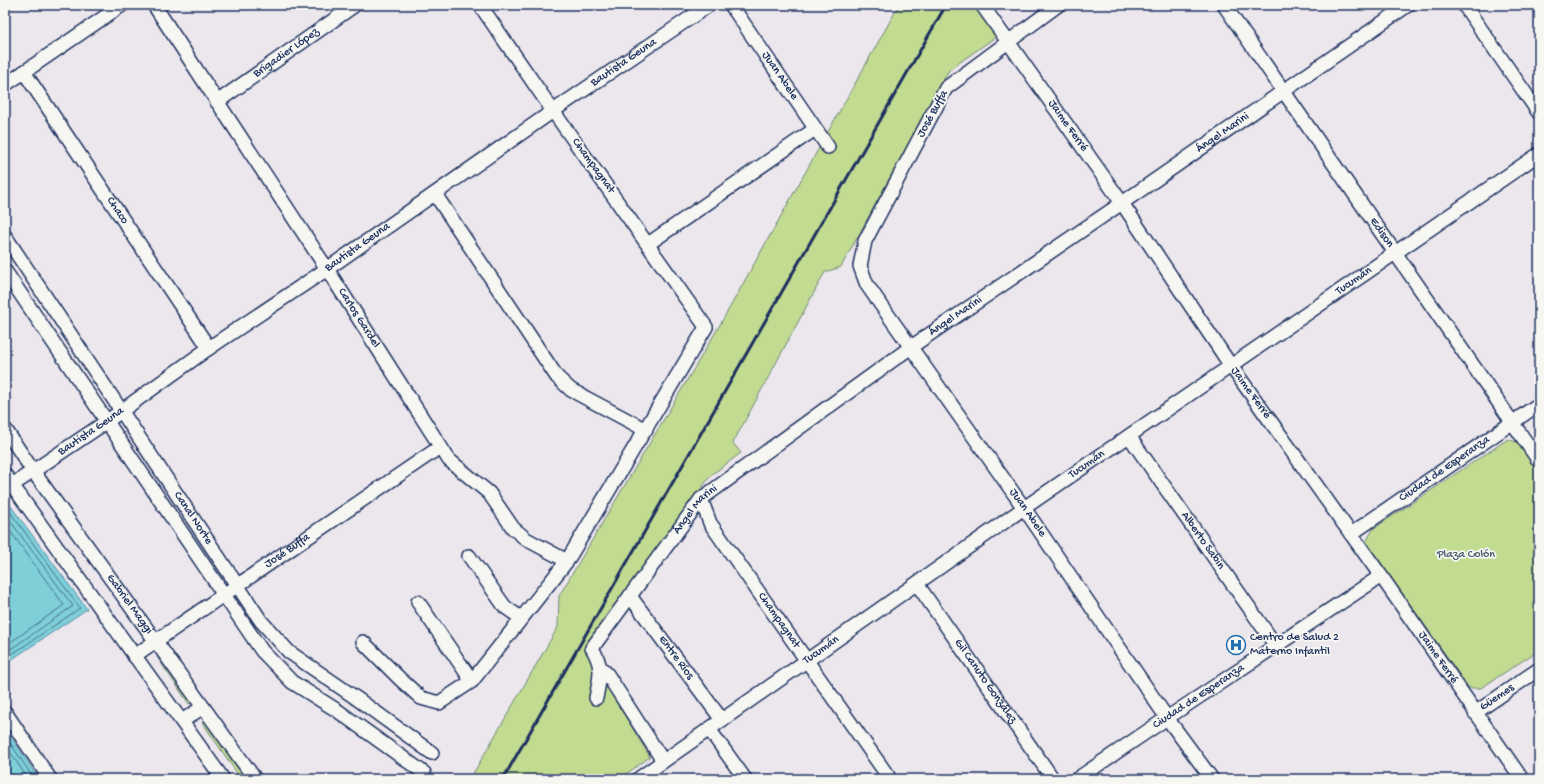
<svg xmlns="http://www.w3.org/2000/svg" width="1544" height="784" font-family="'Gochi Hand',sans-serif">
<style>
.green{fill:#c1db91;stroke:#6e8578}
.water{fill:#7ecfd8;stroke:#568fa7}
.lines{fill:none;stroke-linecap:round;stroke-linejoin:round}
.shore{stroke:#436f8f;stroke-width:1}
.minor-casing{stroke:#1b2f5e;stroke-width:16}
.minor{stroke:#f6f6f2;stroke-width:13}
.rail{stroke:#1b2f5e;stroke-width:3}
.labels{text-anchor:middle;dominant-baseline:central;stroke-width:3.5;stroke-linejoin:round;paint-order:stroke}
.street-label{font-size:12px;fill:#1b2f5e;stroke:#f6f6f2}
.park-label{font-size:12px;fill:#445a6b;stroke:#f6f6f2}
.poi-label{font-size:12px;fill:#1b2f5e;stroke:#f6f6f2;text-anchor:start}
</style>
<rect width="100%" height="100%" fill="#ece7ed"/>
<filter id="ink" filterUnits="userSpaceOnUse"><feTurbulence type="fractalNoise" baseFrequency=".025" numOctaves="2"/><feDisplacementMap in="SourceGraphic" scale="8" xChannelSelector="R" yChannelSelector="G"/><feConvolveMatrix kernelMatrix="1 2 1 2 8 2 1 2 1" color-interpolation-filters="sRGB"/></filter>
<g filter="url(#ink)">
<path class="green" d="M899,5H974L997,36L949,70L841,267L825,272L733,443L741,453L711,475L585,650L650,757L619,779H470L558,627L559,596L721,323Z
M1508,439L1521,444L1539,470V650L1481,688H1469L1366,542L1373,529Z
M162,653L195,700L189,704L157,657Z
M208,718L250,779H241L202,722Z"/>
<path class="water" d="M7,501L87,609L5,664V502Z
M5,728L39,779H5Z"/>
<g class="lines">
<path class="shore" d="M5,505L80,608L5,659
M5,514L73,606L5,653
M5,524L64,605L5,646
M5,735L34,779
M5,744L28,779"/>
<defs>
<g id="minor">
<path id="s1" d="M154,5L327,269L449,460L489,493L513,528L526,539L567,561"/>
<path id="s2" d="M731,5L828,147"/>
<path id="s3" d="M982,5L1122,203L1231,366L1381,576L1522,779"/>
<path id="s4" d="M1058,5L946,88L865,241L860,266L867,285L1024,508L1167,718L1212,779"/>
<path id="s5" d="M1224,5L1539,461"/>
<path d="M1464,5L1539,113"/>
<path id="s6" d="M24,72L209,348"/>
<path d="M5,85L122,5"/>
<path id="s7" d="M217,102L355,5"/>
<path d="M435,194L557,377L571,390L646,430"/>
<path id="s8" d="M5,236L261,621L289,652L356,698L432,753"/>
<path d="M648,244L815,129"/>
<path d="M5,271L262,651L292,682L338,711L424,773"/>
<path id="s9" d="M5,429L33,471L255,779"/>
<path id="s10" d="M1129,436L1276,646"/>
<path d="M5,475L223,779"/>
<path id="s11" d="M5,490L106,422L209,348L327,269L553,111L709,5"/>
<path id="s12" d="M701,499L710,523L890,779"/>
<path id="s13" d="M1351,534L1539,404"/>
<path d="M469,556L505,607L521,618"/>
<path id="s14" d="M917,584L1053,779"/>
<path id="s15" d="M630,596L722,720"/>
<path d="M418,602L472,681"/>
<path d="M363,642L400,679L421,698L439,703L472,681L567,561L706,327L553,111L480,5"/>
<path id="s16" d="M134,656L440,447"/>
<path d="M600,667L607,674L663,761"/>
<path id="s17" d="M596,698C600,676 604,668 592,648L701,499L911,347L1122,203L1408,5"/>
<path d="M5,712L50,779"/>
<path id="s18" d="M1475,713L1539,669"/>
<path d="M182,721L203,707"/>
<path d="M709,729L745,779"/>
<path id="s19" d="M638,779L1024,508L1539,154"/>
<path id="s20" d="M1077,779L1167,718L1381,576"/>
</g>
</defs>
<use href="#minor" class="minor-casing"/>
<use href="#minor" class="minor"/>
<path class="rail" d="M503,779L946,5"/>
</g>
</g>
<defs>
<symbol id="hospital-ring" viewBox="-11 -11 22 22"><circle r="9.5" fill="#f6f6f2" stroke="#1f6fb2" stroke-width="1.5"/><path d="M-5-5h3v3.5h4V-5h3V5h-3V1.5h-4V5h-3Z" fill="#1f6fb2"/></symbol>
</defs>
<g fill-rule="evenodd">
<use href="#hospital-ring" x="1225" y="634" width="22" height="22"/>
</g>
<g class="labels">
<g class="street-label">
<text stroke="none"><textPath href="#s7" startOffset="85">Brigadier López</textPath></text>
<text stroke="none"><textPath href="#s11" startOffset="752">Bautista Geuna</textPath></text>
<text stroke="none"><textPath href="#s2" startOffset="86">Juan Abele</textPath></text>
<text transform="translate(933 114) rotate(-61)">José Buffa</text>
<text stroke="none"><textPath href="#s3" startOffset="148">Jaime Ferré</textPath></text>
<text stroke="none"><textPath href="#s17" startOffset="874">Ángel Marini</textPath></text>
<text transform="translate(593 166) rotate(54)">Champagnat</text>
<text stroke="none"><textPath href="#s6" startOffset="167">Chaco</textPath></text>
<text stroke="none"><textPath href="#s5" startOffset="277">Edison</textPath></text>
<text stroke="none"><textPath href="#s11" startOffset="428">Bautista Geuna</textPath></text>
<text stroke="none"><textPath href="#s19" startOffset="872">Tucumán</textPath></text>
<text stroke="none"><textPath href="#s17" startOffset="550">Ángel Marini</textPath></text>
<text stroke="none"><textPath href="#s1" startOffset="374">Carlos Gardel</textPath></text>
<text stroke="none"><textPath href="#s3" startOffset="472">Jaime Ferré</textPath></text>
<text stroke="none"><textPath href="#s11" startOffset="104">Bautista Geuna</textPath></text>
<text stroke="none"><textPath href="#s19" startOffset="548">Tucumán</textPath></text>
<text stroke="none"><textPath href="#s13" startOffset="114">Ciudad de Esperanza</textPath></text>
<text stroke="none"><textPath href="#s17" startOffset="225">Ángel Marini</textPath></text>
<text stroke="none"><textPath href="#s4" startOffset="637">Juan Abele</textPath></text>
<text stroke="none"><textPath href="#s8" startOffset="339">Canal Norte</textPath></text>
<text stroke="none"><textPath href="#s10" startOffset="128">Alberto Sabin</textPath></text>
<text stroke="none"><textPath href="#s16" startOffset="186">José Buffa</textPath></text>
<text stroke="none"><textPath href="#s9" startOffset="215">Gabriel Maggi</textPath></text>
<text stroke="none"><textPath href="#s12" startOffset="145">Champagnat</textPath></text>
<text stroke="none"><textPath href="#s19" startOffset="224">Tucumán</textPath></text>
<text stroke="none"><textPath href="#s15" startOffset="77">Entre Ríos</textPath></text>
<text stroke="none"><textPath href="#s3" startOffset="796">Jaime Ferré</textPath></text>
<text stroke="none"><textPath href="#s14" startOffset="119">Gil Canuto González</textPath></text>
<text stroke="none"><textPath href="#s20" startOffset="147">Ciudad de Esperanza</textPath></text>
<text stroke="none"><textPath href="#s18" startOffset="27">Güemes</textPath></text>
</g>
<g class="park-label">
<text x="1466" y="555">Plaza Colón</text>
</g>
<g class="poi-label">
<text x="1250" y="638">Centro de Salud 2<tspan x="1250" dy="14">Materno Infantil</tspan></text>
</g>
</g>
<rect width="1544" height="784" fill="none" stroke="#f6f6f2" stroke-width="20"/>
<rect x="10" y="10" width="1524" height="764" fill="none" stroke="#1b2f5e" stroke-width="1.5" filter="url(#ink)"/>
</svg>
